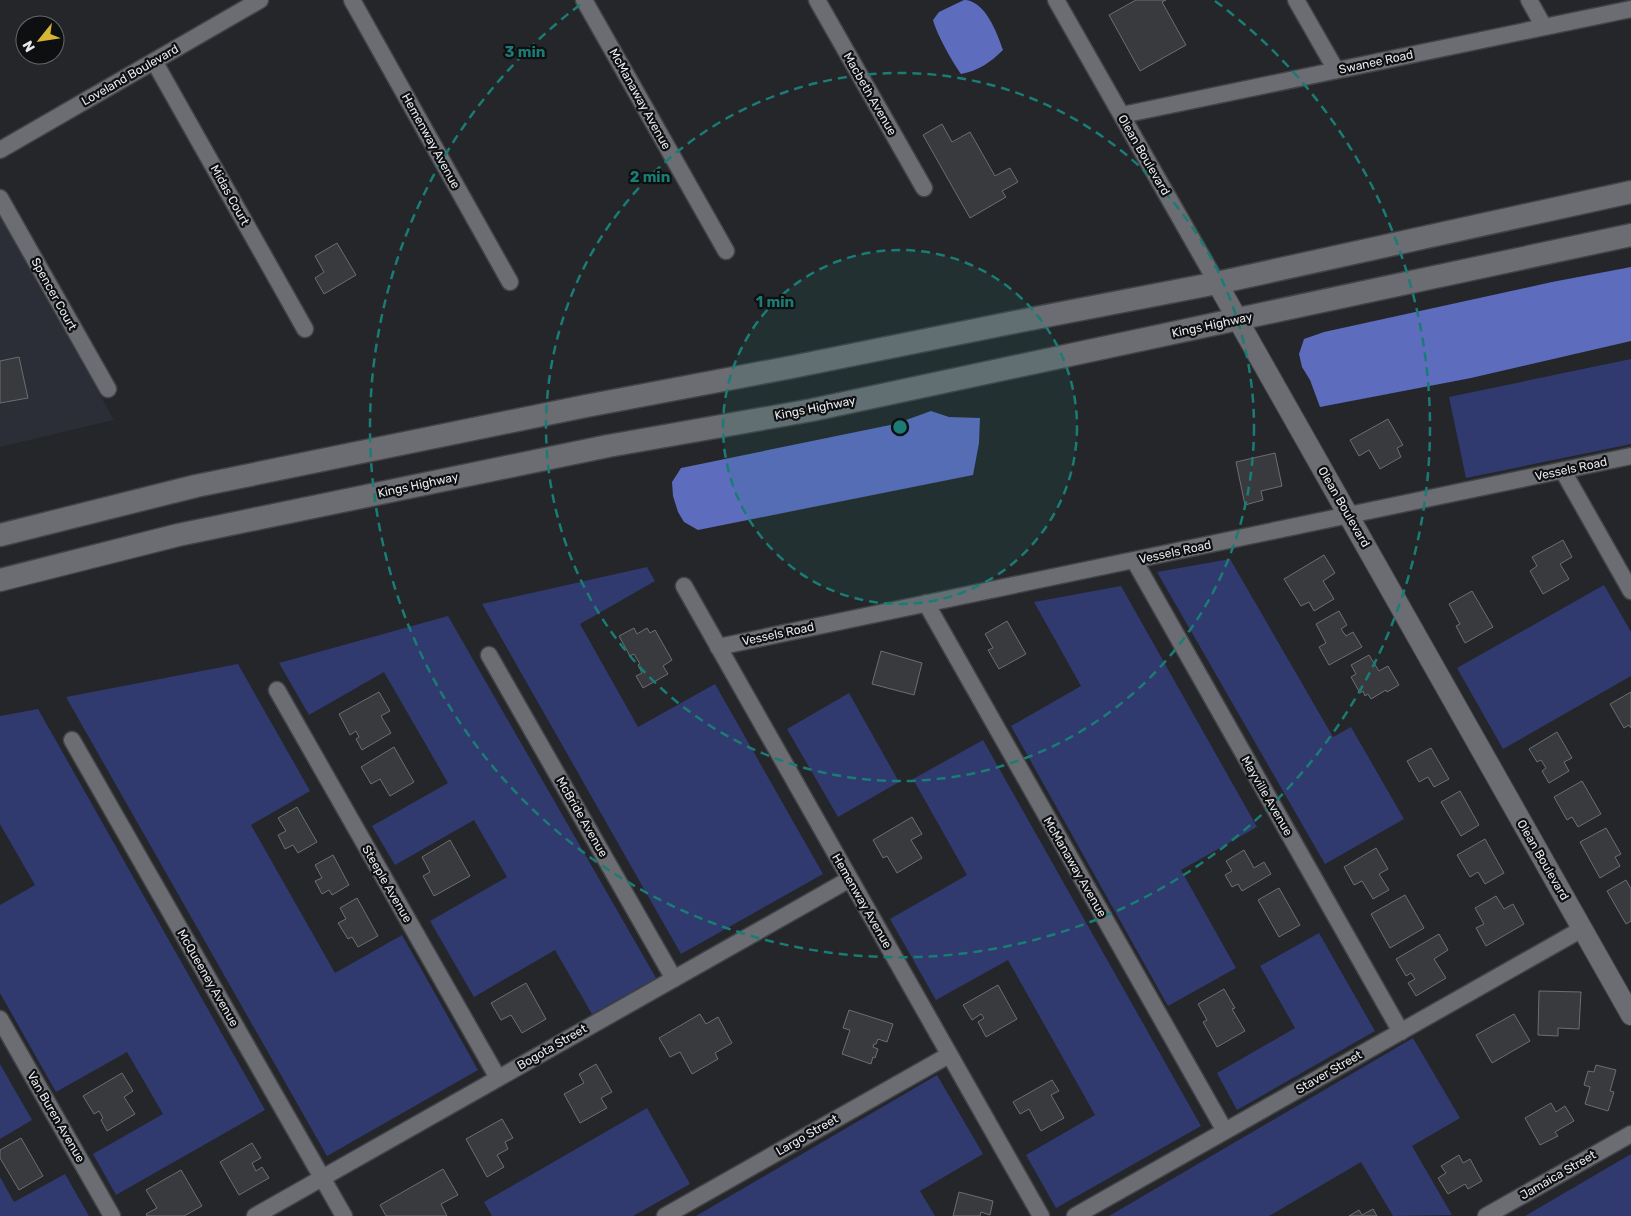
<svg xmlns="http://www.w3.org/2000/svg" width="1631" height="1216" font-family="Rubik,sans-serif">
<style>
.built{fill:#2b2d37}
.green{fill:#303a6f}
.water{fill:#5d6cbd}
.building{fill:#383a3e;stroke:#6c6e73}
.lines{fill:none;stroke-linecap:round;stroke-linejoin:round}
.minor-casing{stroke:#424347;stroke-width:19}
.tertiary-casing{stroke:#424347;stroke-width:22}
.secondary-casing{stroke:#424347;stroke-width:25}
.minor{stroke:#6b6d72;stroke-width:16}
.tertiary{stroke:#6b6d72;stroke-width:20}
.secondary{stroke:#6b6d72;stroke-width:22}
.ring{fill:none;stroke:#1a7c74;stroke-width:2.5;stroke-dasharray:9 6}
.labels{text-anchor:middle;dominant-baseline:central;stroke-width:4.5;stroke-linejoin:round;paint-order:stroke}
.street-label{font-size:12px;fill:#e8e9ec;stroke:#0e0f11}
.centre{fill:#1a7c74;stroke:#0e0f11;stroke-width:2.5}
.ring-label{font-size:15px;text-anchor:middle;font-weight:bold;fill:#1a7c74;stroke:#0e0f11;stroke-width:4.5;stroke-linejoin:round;paint-order:stroke}
</style>
<rect width="100%" height="100%" fill="#24262a"/>
<path class="built" d="M0,216L114,420L0,447Z"/>
<path class="green" d="M1631,359V444L1466,478L1449,397Z
M1230,559L1333,737L1351,727L1404,819L1325,864L1157,572Z
M647,567L655,581L580,624L638,727L715,684L823,874L681,954L482,604Z
M1604,585L1631,632V676L1503,749L1457,668Z
M1121,586L1257,827L1181,870L1236,968L1168,1006L1011,726L1081,686L1034,602Z
M448,616L656,978L592,1014L555,950L474,997L430,921L507,877L474,820L395,865L372,826L448,783L384,672L309,715L279,663Z
M238,664L310,791L251,825L335,973L402,935L478,1070L327,1156L66,697Z
M849,693L899,782L838,817L787,729Z
M38,709L265,1110L116,1195L93,1154L163,1114L127,1052L56,1092L0,993V905L35,885L0,824V716Z
M983,740L1201,1126L1056,1208L1026,1155L1095,1115L1008,960L936,1000L890,919L967,875L913,779Z
M1319,933L1375,1031L1237,1110L1217,1073L1295,1028L1260,966Z
M1413,1038L1460,1118L1412,1146L1452,1215L1393,1216L1361,1162L1269,1216H1109Z
M0,1064L32,1120L0,1139Z
M937,1075L983,1154L920,1191L935,1216H696Z
M647,1108L690,1184L633,1216H492L484,1202Z
M1631,1154V1216H1525Z
M65,1174L89,1216H0V1177L14,1202Z"/>
<path class="water" d="M964,0C985,0 997,33 1003,50C991,62 978,71 961,74C952,61 937,35 933,20L939,12Z
M1631,267V341L1471,378L1320,407L1310,380L1302,367L1299,354L1304,339L1324,332L1552,282Z
M931,411L949,417L980,418L979,443L973,475L698,530L684,522L678,512L673,496L672,482L681,468L895,424Z"/>
<path class="building" d="M1136,0H1166L1162,2L1186,45L1140,71L1109,15Z
M942,124L952,142L970,132L995,176L1010,168L1018,182L1002,191L1006,197L970,218L923,135Z
M337,243L356,275L324,294L315,278L324,272L315,256Z
M19,357L28,398L0,403V361Z
M1388,419L1403,445L1397,448L1401,457L1380,469L1369,450L1359,456L1350,440Z
M1275,453L1282,486L1261,491L1263,500L1245,505L1236,462Z
M1563,540L1572,557L1560,564L1569,579L1543,594L1530,571L1537,566L1532,557Z
M1324,555L1335,573L1323,581L1334,599L1314,611L1309,602L1301,606L1284,579Z
M1472,591L1493,627L1465,643L1456,626L1460,624L1449,604Z
M1339,611L1347,625L1341,629L1346,636L1353,632L1362,647L1329,665L1319,647L1326,643L1316,624Z
M1007,621L1026,654L999,669L988,650L993,648L985,634Z
M634,628L637,634L647,628L650,633L655,630L672,660L663,666L668,674L643,688L636,676L642,673L638,665L640,664L634,654L630,656L619,636Z
M881,651L922,663L914,695L872,684Z
M1369,655L1379,671L1388,666L1399,685L1387,692L1386,690L1371,699L1368,694L1365,696L1363,691L1360,693L1351,677L1356,674L1351,665Z
M379,692L390,711L381,716L391,733L362,750L356,739L359,737L356,731L350,735L339,714Z
M1631,692V728L1629,725L1624,728L1610,704Z
M1557,732L1572,758L1564,762L1569,771L1549,783L1542,771L1546,768L1541,760L1537,762L1529,749Z
M394,747L414,782L390,796L380,779L371,784L361,767Z
M1431,748L1449,779L1434,787L1428,777L1419,782L1407,761Z
M1582,781L1601,814L1578,827L1572,817L1567,820L1554,797Z
M1460,791L1479,825L1461,836L1441,802Z
M297,807L317,842L298,853L293,845L285,849L278,835L286,831L278,818Z
M912,817L922,834L911,840L922,858L897,873L887,856L883,858L873,840Z
M1606,828L1621,854L1615,857L1620,866L1600,878L1580,842Z
M1485,839L1504,873L1485,884L1478,872L1470,877L1457,855Z
M450,840L470,876L434,896L423,876L430,872L422,857Z
M1376,848L1388,869L1379,874L1389,890L1373,899L1362,881L1354,885L1344,867Z
M1244,850L1254,868L1264,862L1271,874L1242,891L1238,884L1232,887L1225,875L1232,871L1226,861Z
M333,855L349,885L332,895L329,890L322,894L315,881L322,878L315,865Z
M1626,880L1631,889V921L1626,924L1607,891Z
M1279,888L1300,925L1279,937L1258,900Z
M1405,895L1424,928L1390,948L1371,914Z
M1496,896L1504,909L1513,904L1524,924L1486,946L1476,928L1484,924L1475,908Z
M357,898L378,936L358,947L352,937L348,939L338,923L346,919L340,908Z
M1439,934L1448,950L1434,959L1446,978L1416,996L1408,983L1415,979L1411,973L1406,976L1396,959Z
M526,983L546,1019L522,1033L511,1015L501,1020L491,1003Z
M998,985L1017,1019L986,1037L978,1022L984,1018L981,1014L972,1020L963,1005Z
M1224,989L1235,1008L1232,1009L1245,1031L1217,1047L1203,1022L1207,1020L1198,1004Z
M1539,991L1581,992L1579,1029L1558,1028V1036L1538,1035Z
M849,1010L893,1024L887,1042L878,1039L876,1044H874L873,1047L878,1049L875,1058L873,1057L871,1064L842,1054L850,1030L843,1028Z
M700,1014L706,1024L718,1017L732,1043L715,1053L718,1059L692,1074L680,1052L670,1057L659,1038Z
M1514,1014L1530,1041L1492,1063L1476,1035Z
M596,1064L612,1092L601,1098L607,1108L580,1123L564,1094L584,1083L579,1074Z
M1596,1065L1616,1070L1610,1091L1614,1092L1608,1111L1585,1104L1590,1087L1584,1085L1588,1071L1594,1072Z
M122,1073L133,1091L124,1097L135,1114L107,1131L101,1120L103,1118L99,1111L94,1114L83,1096Z
M1052,1080L1059,1091L1051,1095L1064,1118L1041,1131L1029,1109L1020,1114L1013,1102Z
M1551,1103L1556,1112L1565,1106L1574,1121L1555,1132L1558,1136L1540,1145L1525,1118Z
M502,1119L513,1138L505,1142L508,1149L497,1155L504,1167L487,1177L466,1139Z
M21,1138L43,1176L19,1190L0,1158V1150Z
M252,1143L261,1158L252,1163L256,1171L262,1167L269,1178L239,1195L220,1162Z
M1459,1155L1463,1163L1470,1159L1482,1181L1468,1189L1465,1184L1448,1194L1438,1178L1446,1173L1441,1166Z
M443,1169L458,1195L441,1204L447,1216H386L380,1205Z
M181,1170L202,1206L184,1216H147L146,1214L157,1208L146,1190Z
M959,1192L993,1201L990,1215L981,1212L980,1216H953Z
M1373,1209L1377,1216H1349L1359,1210L1362,1215Z"/>
<g class="lines">
<defs>
<path id="minor" d="M352,0L510,282
M584,0L726,251
M817,0L924,188
M1056,0L1217,283
M1296,0L1336,70
M1529,0L1544,27
M154,61L305,329
M1122,115L1631,9
M0,150L260,0
M0,198L108,389
M1563,471L1631,591
M1134,560L1401,1032
M684,586L1041,1216
M926,603L1225,1131
M718,647L1631,456
M489,655L674,979
M277,690L498,1078
M72,740L344,1216
M0,1019L112,1216
M255,1216L850,879
M665,1216L949,1055
M1075,1216L1582,929
M1486,1216L1631,1134"/>
<path id="tertiary" d="M1217,283L1631,1015"/>
<path id="secondary" d="M0,535L196,486L586,406L792,367L1010,323L1217,283L1631,192
M0,580L178,535L608,446L812,410L1631,235"/>
</defs>
<use href="#minor" class="minor-casing"/>
<use href="#tertiary" class="tertiary-casing"/>
<use href="#secondary" class="secondary-casing"/>
<use href="#minor" class="minor"/>
<use href="#tertiary" class="tertiary"/>
<use href="#secondary" class="secondary"/>
</g>
<circle cx="900" cy="427" r="177" fill="#1a7c74" fill-opacity=".12"/>
<g class="ring">
<circle cx="900" cy="427" r="177"/>
<circle cx="900" cy="427" r="354"/>
<path d="M1215 1A530 530 0 1 1 585 1"/>
</g>
<g class="labels">
<g class="street-label">
<text transform="translate(1376 62) rotate(-12)">Swanee Road</text>
<text transform="translate(130 75) rotate(-30)">Loveland Boulevard</text>
<text transform="translate(870 94) rotate(60)">Macbeth Avenue</text>
<text transform="translate(640 99) rotate(61)">McManaway Avenue</text>
<text transform="translate(431 141) rotate(61)">Hemenway Avenue</text>
<text transform="translate(1144 155) rotate(60)">Olean Boulevard</text>
<text transform="translate(230 195) rotate(61)">Midas Court</text>
<text transform="translate(54 294) rotate(61)">Spencer Court</text>
<text transform="translate(1212 325) rotate(-12)">Kings Highway</text>
<text transform="translate(815 408) rotate(-11)">Kings Highway</text>
<text transform="translate(1571 469) rotate(-12)">Vessels Road</text>
<text transform="translate(418 485) rotate(-12)">Kings Highway</text>
<text transform="translate(1344 507) rotate(60)">Olean Boulevard</text>
<text transform="translate(1175 552) rotate(-12)">Vessels Road</text>
<text transform="translate(778 634) rotate(-12)">Vessels Road</text>
<text transform="translate(1267 796) rotate(60)">Mayville Avenue</text>
<text transform="translate(582 817) rotate(60)">McBride Avenue</text>
<text transform="translate(1543 860) rotate(60)">Olean Boulevard</text>
<text transform="translate(1075 867) rotate(60)">McManaway Avenue</text>
<text transform="translate(387 884) rotate(60)">Steeple Avenue</text>
<text transform="translate(862 901) rotate(60)">Hemenway Avenue</text>
<text transform="translate(208 978) rotate(60)">McQueeney Avenue</text>
<text transform="translate(552 1047) rotate(-30)">Bogota Street</text>
<text transform="translate(1329 1072) rotate(-30)">Staver Street</text>
<text transform="translate(56 1117) rotate(60)">Van Buren Avenue</text>
<text transform="translate(807 1135) rotate(-30)">Largo Street</text>
<text transform="translate(1558 1175) rotate(-30)">Jamaica Street</text>
</g>
</g>
<circle cx="900" cy="427" r="8" class="centre"/>
<g class="ring-label">
<text x="525" y="57">3 min</text>
<text x="650" y="182">2 min</text>
<text x="775" y="307">1 min</text>
</g>
<g transform="translate(40 40) rotate(240)"><circle r="24" fill="#0e0f11" stroke="#656669"/>
<path d="M0-4L9 19L0 12L-9 19Z" fill="#d6b534"/>
<text y="-8" font-size="14" font-weight="bold" text-anchor="middle" fill="#e8e9ec">N</text>
</g>
</svg>
